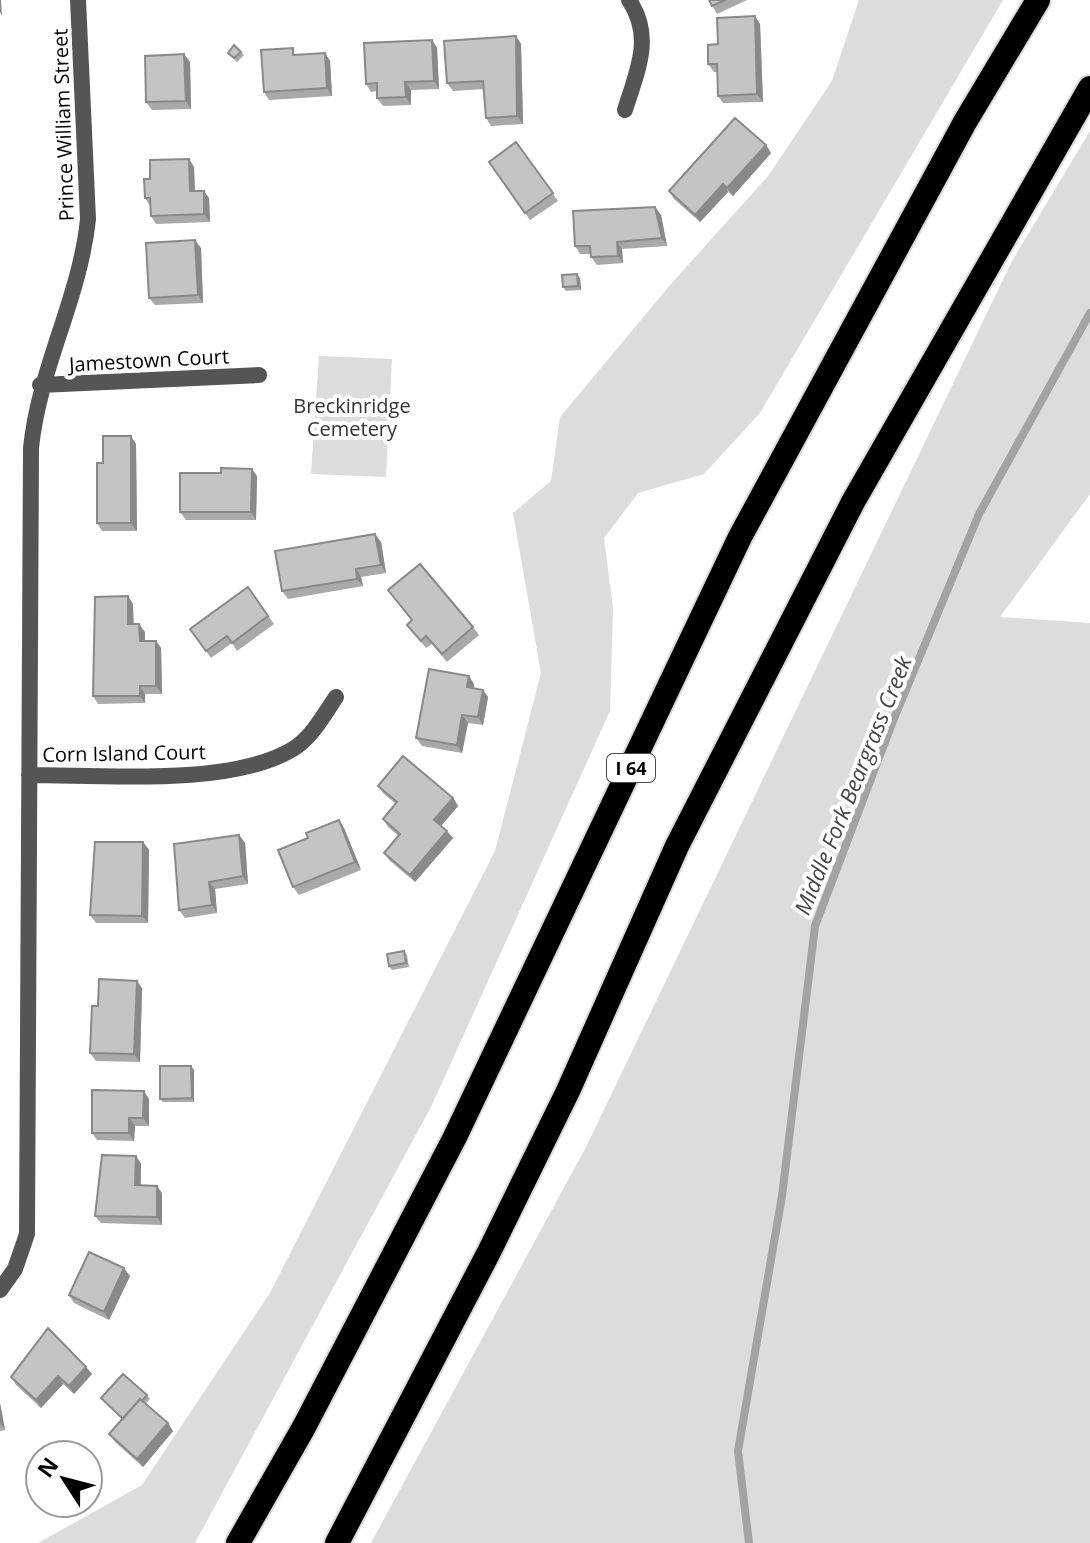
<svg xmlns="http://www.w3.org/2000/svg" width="1090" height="1543" font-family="'Open Sans',sans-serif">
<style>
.green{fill:#dcdcdc}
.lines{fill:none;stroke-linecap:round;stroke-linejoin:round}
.stream{stroke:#a3a3a3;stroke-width:8}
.highway-casing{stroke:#dbdbdb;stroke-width:28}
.street{stroke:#555;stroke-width:16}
.highway{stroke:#000;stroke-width:24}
.wall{fill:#a9a9a9}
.shaded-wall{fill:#898989}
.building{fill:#c4c4c4;stroke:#898989;stroke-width:2}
.labels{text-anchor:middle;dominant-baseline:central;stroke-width:8;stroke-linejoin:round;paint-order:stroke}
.shield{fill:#fff;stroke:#4c4c4c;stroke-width:2}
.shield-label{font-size:18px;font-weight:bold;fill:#000}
.street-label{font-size:20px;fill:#000;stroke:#fff}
.park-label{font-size:20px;fill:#333;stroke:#fff}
.water-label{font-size:22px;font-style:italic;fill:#444;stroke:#fff}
</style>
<rect width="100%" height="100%" fill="#fff"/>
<path class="green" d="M859,0H1003L760,413L704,474L638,493L604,538L613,609L610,711L432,1105L195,1543H38L142,1485L270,1293L495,851L541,673L513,513L551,481L560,417L670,285L768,176L832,81Z
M1090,131V494L1000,617L1090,623V1543H371L586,1147L1012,261Z
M319,356L392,359L386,477L311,474Z"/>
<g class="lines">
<path class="stream" d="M749,1543L738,1451L782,1196L815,926L893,721L979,514L1090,313"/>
<defs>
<path id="highway" d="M238,1543L304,1427L455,1137L740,537L965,122L1038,0
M337,1543L489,1252L568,1091L677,846L853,502L1090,88"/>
</defs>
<use href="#highway" class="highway-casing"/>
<path class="street" d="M625,110C637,71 654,37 629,0
M40,385L259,375
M29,775C102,775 230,787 293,749C312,737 324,715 336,697
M0,1290L15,1269L27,1234L31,448C39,368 80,298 88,219L78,0"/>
<use href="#highway" class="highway"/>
</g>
<path class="wall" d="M709,0H747L717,14Z
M760,24L763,102L723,103L718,96L717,72H714L708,64L718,44Z
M516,36L521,44L523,124L491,126L486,118L484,89L453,91L447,83Z
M432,40L437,48L439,89L411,90V105L383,106L377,98V91L371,92L366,84Z
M241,52L244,55L237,62L228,53Z
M325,53L330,61L332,96L269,100L264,92L297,55Z
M190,62L191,109L152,110L146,102Z
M516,142L558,201L530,220L489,162Z
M766,145L771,153L733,196L728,192L700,222L674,199L669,191Z
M189,159L194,167L195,191L209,198L210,222L156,224L151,216L150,206L145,198L150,179Z
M661,215L667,246L622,249L623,263L597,265L591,257V254H580L575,246Z
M201,248L203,303L155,305L149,298Z
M580,278L581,290L566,291L563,287Z
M136,444L137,531H102L97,523L103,463Z
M257,476L256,520H186L180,512Z
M381,542L386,573L361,577L363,586L288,599L282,591Z
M248,587L274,624L237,651L232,643L211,658L190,629Z
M388,590L473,627L479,635L447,662L432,644L426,648L413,632L407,625L412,620Z
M133,604V624L145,632V641H156L161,648L162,694H145V703L98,704L93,696Z
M474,684V688L483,690L488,697L483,725L468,723L462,753L422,746L416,738Z
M378,786L453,798L458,806L441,826L453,838L415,882L389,860L384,853L399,836L388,827L383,819L396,804L383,793Z
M344,828L361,870L299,895L293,887Z
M239,835L245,843L248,884L215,889L217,913L185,918L179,910Z
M143,842L149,850L148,923H96L90,915Z
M404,951L407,955L409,967L392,970L389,966Z
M142,988L140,1062L96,1061L90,1053L98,1006Z
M194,1070V1102H163L160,1099Z
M149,1099V1126H135L134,1141L97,1140L92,1133Z
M136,1156L141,1164V1185L162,1193V1225L101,1223L95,1216Z
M130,1276L109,1320L74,1303L69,1295Z
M86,1367L92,1374L74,1394L63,1384L41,1408L16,1385L11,1377Z
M147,1395L150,1399L145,1404L173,1431L143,1467L115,1442L109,1434L122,1419L101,1398Z
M0,1403L5,1430L0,1431Z"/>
<path class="shaded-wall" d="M0,0H1L2,16L0,12Z
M755,16L760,24L763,102L757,94Z
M516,36L521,44L523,124L517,116Z
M432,40L437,48L439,89L434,81Z
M325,53L330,61L332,96L327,88Z
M184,54L190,62L191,109L186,101Z
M405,82L411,90V105L406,97Z
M766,145L771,153L733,196L727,188Z
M189,159L194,167L195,199L190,191Z
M723,184L728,192L700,222L695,215Z
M204,191L209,198L210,222L204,214Z
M655,207L661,215L667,246L662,238Z
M195,240L201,248L203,303L198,295Z
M617,242L622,249L623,263L618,256Z
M577,274L580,278L581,290L578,286Z
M131,436L136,444L137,531L131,523Z
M252,469L257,476L256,520L251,512Z
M375,534L381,542L386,573L381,565Z
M356,569L361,577L363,586L357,579Z
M128,596L133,604L134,632L128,624Z
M139,624L145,632V648L140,641Z
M156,641L161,648L162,694L156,686Z
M469,676L474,684L472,695L467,687Z
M140,686L145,694V703L140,696Z
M483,690L488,697L483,725L478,717Z
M462,715L468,723L462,753L457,745Z
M453,798L458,806L440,827L434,820Z
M339,820L344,828L361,870L355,862Z
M447,831L453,838L415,882L410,875Z
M239,835L245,843L248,884L243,876Z
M143,842L149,850L148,923L142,916Z
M209,882L215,889L217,913L212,905Z
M137,981L142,988L140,1062L134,1054Z
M191,1066L194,1070V1102L192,1098Z
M144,1091L149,1099V1126L143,1118Z
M129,1118L135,1126L134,1141L129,1133Z
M136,1156L141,1164L140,1193L135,1185Z
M157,1186L162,1193V1225L157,1217Z
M124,1268L130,1276L109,1320L104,1312Z
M86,1367L92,1374L74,1394L69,1386Z
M58,1376L63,1384L41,1408L36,1400Z
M0,1403L5,1430L0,1423Z
M168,1423L173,1431L143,1467L137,1459Z"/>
<path class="building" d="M709,0H725L712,6Z
M755,16L757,94L718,96L717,64H708V45L718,44L717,18Z
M516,36L517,116L486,118L483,81L447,83L444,41Z
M432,40L434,81L405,82L406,97L377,98V83L366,84L364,43Z
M234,45L241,52L234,58L228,53Z
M293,48V55L325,53L327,88L264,92L261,50Z
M184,54L186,101L146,102L145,56Z
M735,118L766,145L727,188L723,184L695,215L669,191Z
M516,142L553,193L525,213L489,162Z
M189,159L190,191H204V214L151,216L150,198H145L144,179H150V160Z
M655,207L662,238L617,242L618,256L591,257L590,246H575L573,211Z
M195,240L198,295L149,298L146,243Z
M577,274L578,286L563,287L562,275Z
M103,436H131V523H97V463H103Z
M221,468L252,469L251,512H180V473H221Z
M375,534L381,565L356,569L357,579L282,591L275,551Z
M420,564L473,627L442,654L426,636L421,641L407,625L412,620L388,590Z
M248,587L268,616L232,643L227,636L206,651L190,629Z
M128,596V624H139L140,641H156V686H140V696H93L95,597Z
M429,669L469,676L467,687L483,690L478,717L462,715L457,745L416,738Z
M403,756L453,798L434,820L447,831L410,875L384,853L400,834L383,819L397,802L378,786Z
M339,820L355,862L293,887L278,850L308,838L306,833Z
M239,835L243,876L209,882L212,905L179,910L174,844Z
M95,842H143L142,916L90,915Z
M404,951L406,963L389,966L387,954Z
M99,979L137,981L134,1054L90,1053L92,1006H98Z
M160,1066H191L192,1098L160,1099Z
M92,1090L144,1091L143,1118H129V1133H92Z
M102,1155L136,1156L135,1185L157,1186V1217L95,1216Z
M89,1252L124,1268L104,1312L69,1295Z
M48,1328L86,1367L69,1386L58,1376L36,1400L11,1377Z
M123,1374L147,1395L142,1401L140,1399L123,1419L101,1398Z
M140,1399L168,1423L137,1459L109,1434Z"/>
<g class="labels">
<rect class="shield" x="607" y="754" width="48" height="28" rx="6"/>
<g class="shield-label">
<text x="631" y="768">I 64</text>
</g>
<g class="street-label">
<text transform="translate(63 125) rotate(-92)">Prince William Street</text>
<text transform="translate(149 360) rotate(-3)">Jamestown Court</text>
<text transform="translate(124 753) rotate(-1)">Corn Island Court</text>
</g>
<g class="park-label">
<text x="352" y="405">Breckinridge<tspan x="352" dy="23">Cemetery</tspan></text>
</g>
<g class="water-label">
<text transform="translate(852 785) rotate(-68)">Middle Fork Beargrass Creek</text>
</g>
</g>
<g transform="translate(64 1479) rotate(306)"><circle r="38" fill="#ffffff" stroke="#999999" stroke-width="2"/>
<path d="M0-6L14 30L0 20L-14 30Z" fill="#000000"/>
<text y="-12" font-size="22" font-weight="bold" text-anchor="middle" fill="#000000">N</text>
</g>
</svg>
